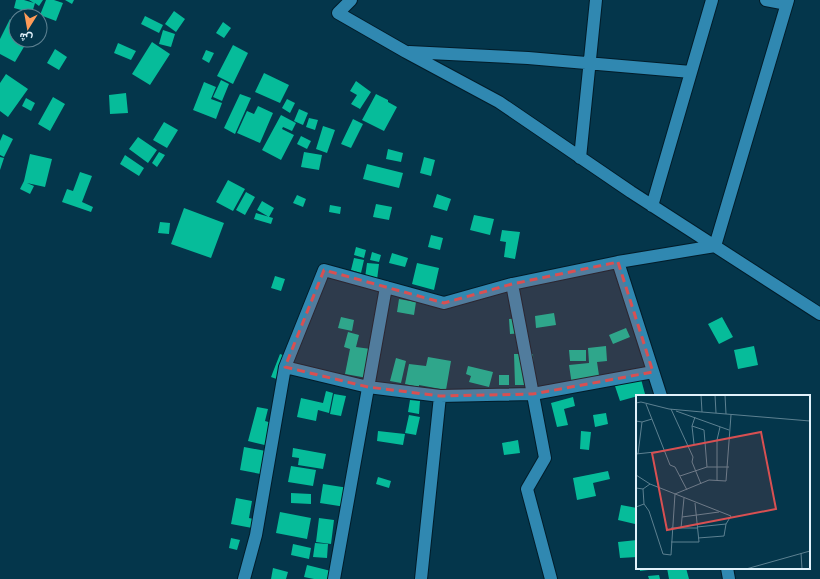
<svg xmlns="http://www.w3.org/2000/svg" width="820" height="579" font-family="Quicksand,Vazirmatn,sans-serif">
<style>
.building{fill:#06bc9a}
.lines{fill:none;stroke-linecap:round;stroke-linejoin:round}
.minor-casing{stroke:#021c29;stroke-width:14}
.minor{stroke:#3088b1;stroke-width:12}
.marked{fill:#d85052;fill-opacity:0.2;stroke:#d85052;stroke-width:3;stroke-dasharray:8 5;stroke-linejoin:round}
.inset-road{fill:none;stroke:#5d8191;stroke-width:1}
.view{fill:#d85052;fill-opacity:0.15;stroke:#d85052;stroke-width:2}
.inset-edge{fill:none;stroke:#e2f2fb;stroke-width:2}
</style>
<rect width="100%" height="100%" fill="#04364b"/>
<path class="building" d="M16,0H24L34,3L29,0H43L39,6L35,3L32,13L14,8Z
M46,0H54L63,3L56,21L40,15Z
M65,0H74L72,4Z
M174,11L185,19L176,32L165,24Z
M145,16L163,25L159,33L141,24Z
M10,19L16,23V40H28L15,62L0,54V39Z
M223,22L231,28L224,38L216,33Z
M163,30L175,34L171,47L159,44Z
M152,42L170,54L150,85L132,74Z
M118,43L136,51L131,60L114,53Z
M233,45L248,53L233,84L217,76Z
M55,49L67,57L59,70L47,63Z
M206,50L214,53L209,63L202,59Z
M264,73L289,85L280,103L255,92Z
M6,74L28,89L8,117L0,111V83Z
M221,80L229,84L222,101L213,97Z
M356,81L371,92L360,109L351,104L357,95L350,91Z
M204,82L216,87L211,99L222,103L216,119L193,110Z
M126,93L128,113L110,114L109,95Z
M240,94L251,98L235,134L224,128Z
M376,94L388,100V102L397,107L384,131L362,120Z
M53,97L65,104L50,131L38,124Z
M26,98L35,103L31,111L22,106Z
M287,99L295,103L290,113L282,108Z
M258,106L273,113L260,143L237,133L247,111L254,114Z
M299,109L308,113L303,125L294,121Z
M281,115L296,123L292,131L283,127L282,129L294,135L281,160L262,150Z
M309,118L318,120L315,130L306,127Z
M353,119L363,124L351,148L341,144Z
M164,122L178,130L167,148L153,140Z
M323,126L335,130L327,153L316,149Z
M3,134L13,139L4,157L0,155V141Z
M301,136L311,141L307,149L297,144Z
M138,137L157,150L148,163L129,149Z
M388,149L403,153L401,162L386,159Z
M159,152L165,155L157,167L152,163Z
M304,152L322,155L319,170L301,167Z
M30,154L52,159L45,187L27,183L34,186L30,194L20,189L24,181Z
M125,155L144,168L139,176L120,164Z
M0,157L4,158L0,170Z
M424,157L435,160L431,176L420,173Z
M367,164L403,173L399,188L363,179Z
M80,172L92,176L82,202L93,207L91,212L62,202L67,189L73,191Z
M228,180L245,189L233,211L216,202Z
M246,192L255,197L245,215L236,210Z
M437,194L451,199L447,211L433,207Z
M297,195L306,199L303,207L293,203Z
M262,201L274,208L269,217L257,210Z
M376,204L392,207L389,220L373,217Z
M330,205L341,207L340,214L329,212Z
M184,208L224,223L211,258L171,244Z
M256,213L273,218L271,224L254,219Z
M474,215L494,219L490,235L470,230Z
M160,222L170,223L169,234L158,233Z
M502,230L520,232L515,259L504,257L506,242L500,241Z
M431,235L443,238L440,250L428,247Z
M356,247L366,250L364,258L354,255Z
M372,252L381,255L379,262L370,260Z
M392,253L408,258L405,267L389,263Z
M354,258L364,260L361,273L351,270Z
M367,263L379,264L377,280L365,278Z
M417,263L439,268L434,290L412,284Z
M275,276L285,279L281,291L271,288Z
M399,299L416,302L414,315L397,312Z
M554,313L556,325L536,328L535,316Z
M341,317L354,320L352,331L338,328Z
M722,317L733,337L719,344L708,324Z
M524,318L525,333L510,334L509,319Z
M626,328L630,337L613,344L609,335Z
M348,332L359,335L356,347L378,350L373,379L345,374L350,349L344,347Z
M606,346L607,361L597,362L600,382L572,385L569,365L589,363L588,348Z
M754,346L758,365L738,369L734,350Z
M569,350H586V361H570Z
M280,354L294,359L285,382L271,377Z
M514,354H533L534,385H515Z
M428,357L451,361L446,390L419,385V387L405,384L409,364L426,366Z
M396,358L406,361L401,383L390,381Z
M468,366L493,372L489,387L469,382L471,376L466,374Z
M499,375H509V385H499Z
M641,379L645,394L620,401L615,386Z
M326,391L333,393L329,413L318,410L316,421L297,417L301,398L323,403Z
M334,394L346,396L341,416L330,414Z
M573,397L575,406L564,409L568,425L557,427L551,403Z
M410,400L420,401L419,414L408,412Z
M257,407L268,409L265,421L279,425L273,447L248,441Z
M606,413L608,424L595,427L593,415Z
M409,415L420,417L416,435L405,433Z
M378,431L405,434L403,445L377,441Z
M581,431L591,432L589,450L580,449Z
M518,440L520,453L504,455L502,443Z
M244,447L271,452L266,475L240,470Z
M293,448L326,454L323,469L298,465L299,458L292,457Z
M291,466L316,470L313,486L288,482Z
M608,471L610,479L593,483L596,496L577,500L573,478Z
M378,477L391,481L389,488L376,484Z
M323,484L355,489L352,508L320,503Z
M291,493L311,494V504L291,503Z
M236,498L252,501L249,518L259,520L257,529L231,524Z
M621,505L637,508L635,524L618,520Z
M280,512L311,518L307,539L276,533Z
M319,518L334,520L331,544L316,542Z
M231,538L240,540L237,550L229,548Z
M637,540V557L620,558L618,542Z
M315,543L328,544L327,558L313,557Z
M293,544L311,548L309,559L291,555Z
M307,565L331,571L329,579H314L304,577Z
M273,568L288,572L286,579H271Z
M640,568H657V569L640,571Z
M667,568H686L689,579H669Z
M659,575L660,579H649L648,576Z"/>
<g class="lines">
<defs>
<path id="minor" d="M351,0L338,13L406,52L499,102L631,192L820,314
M766,0L787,4
M409,52L528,58L691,72
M580,158L596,0
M652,206L712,0
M618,262L661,396
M512,284L545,458L527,489L551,579
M285,367L368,387L440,396L533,394L653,372
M727,568L729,579
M244,579L256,535L285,367L324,270L444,303L512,284L618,262L715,246L788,0
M334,579L386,287
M421,579L440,396"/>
</defs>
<use href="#minor" class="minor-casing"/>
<use href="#minor" class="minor"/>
</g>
<path class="marked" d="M618,262L653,372L533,394L440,396L368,387L285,367L324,270L444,303L512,284Z"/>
<g transform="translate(636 395)">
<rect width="174" height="174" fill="#04364b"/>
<path class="inset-road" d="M65,0L66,17M79,0L80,18M89,0L90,19M0,8L5,7L33,14L66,17L174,26M10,9L34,70L39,72L51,95M35,14L57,62L56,67L65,89M40,16L93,35M0,26L6,27L16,24M56,31L68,35L71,72M58,49L56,31L59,22M0,59L28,56M2,59L6,27M0,80L14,89L95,121L90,129L61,132M44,81L71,72H93M81,85V45L84,32M0,93L7,94L14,89M8,109L13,116L27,159L35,160L39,99L73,85L90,86L95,20M0,112L8,109L7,94M46,122L83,117M35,133H61M45,133L48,103M62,143L88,141L90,129M35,147H63L59,108M165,158L166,174M110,174L174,156"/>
<path class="view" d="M125,37L140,114L31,135L16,58Z"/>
<rect width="174" height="174" class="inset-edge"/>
</g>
<g transform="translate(28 28) rotate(191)"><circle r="19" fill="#04364b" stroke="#5d8191"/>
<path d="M0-3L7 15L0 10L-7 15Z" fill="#fe9b58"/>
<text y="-6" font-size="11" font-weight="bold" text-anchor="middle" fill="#e2f2fb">ش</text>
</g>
</svg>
